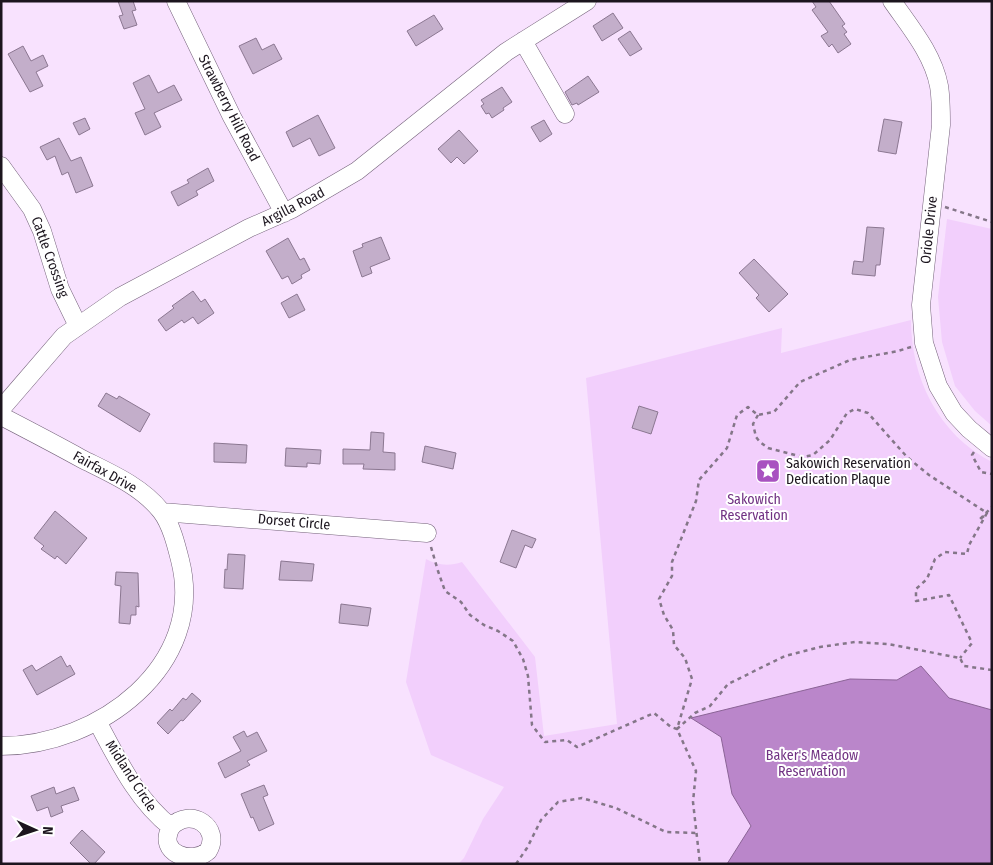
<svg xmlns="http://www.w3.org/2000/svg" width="993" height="865" font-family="'Fira Sans Condensed',sans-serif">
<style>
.green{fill:#f2cffc}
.water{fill:#ba86ca;stroke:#8b6496}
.building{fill:#c3aeca;stroke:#8b7791}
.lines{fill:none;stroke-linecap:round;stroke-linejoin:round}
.minor-casing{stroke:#74627a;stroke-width:19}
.path{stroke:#847688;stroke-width:2.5;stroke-dasharray:4 4;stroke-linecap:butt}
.minor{stroke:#fff;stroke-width:18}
.labels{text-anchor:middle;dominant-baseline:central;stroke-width:4;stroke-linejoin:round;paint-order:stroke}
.street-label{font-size:14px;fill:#1c151e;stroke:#fff}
.poi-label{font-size:14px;fill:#1c151e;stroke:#fff;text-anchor:start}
.park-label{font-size:14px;fill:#713283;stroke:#fff}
</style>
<rect width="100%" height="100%" fill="#f8e2fe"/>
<path class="green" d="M947,219L992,229V426L975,411L955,386L942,342L938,297Z
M911,320C911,378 938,434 992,462V864H458L464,858L483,819L504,787L431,755L406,682L426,559C438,566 450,566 462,562L535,657L544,736L617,724L586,378L782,328L781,353Z"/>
<path class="water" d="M921,666L949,698L992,710V864H727L751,826L732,794L721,737L691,718L850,679L897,680Z"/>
<path class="building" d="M118,1H133L136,10L132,11L137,25L124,29L119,16L123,15Z
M812,1H829L845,24L842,26L847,32L844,34L851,44L838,53L832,44L829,47L821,36L828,32L812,10L816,7Z
M613,13L623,28L602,41L593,26Z
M434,15L443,29L416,46L407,31Z
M630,31L642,49L630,56L618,39Z
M256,38L262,50L274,44L282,59L253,74L239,46Z
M23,46L31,61L43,55L48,66L36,72L43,86L30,92L8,54Z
M149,75L158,93L174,85L182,100L154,113L161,127L145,135L135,113L145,109L133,83Z
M588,76L599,92L578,105L577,103L572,105L565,92Z
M502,87L512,102L503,108L504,110L492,118L489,113L486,114L481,106L484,104L481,100Z
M318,115L335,148L319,156L310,138L293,147L286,132Z
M85,118L90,129L79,135L73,123Z
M884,119L902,122L896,154L878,151Z
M544,120L552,134L540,142L531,127Z
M459,130L478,151L464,164L457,157L451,163L438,149Z
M59,138L71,161L81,157L93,186L76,193L68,172L62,175L55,156L47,160L40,147Z
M208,168L214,181L196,191L198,195L178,206L171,192L189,183L187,180Z
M867,227L884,228L880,265H876L875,276L852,274L854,261L863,262Z
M381,237L390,259L370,267L372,273L362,277L353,251L363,247L362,244Z
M288,238L300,260L304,258L310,270L301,275L302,278L292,284L288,276L282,279L266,251Z
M754,259L788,294L769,312L756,298L759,295L739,273Z
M193,291L201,302L205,299L214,313L198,324L193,317L184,323L182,320L166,331L158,320L174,308L172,306Z
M297,294L305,310L289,318L281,303Z
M106,393L117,399L119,396L150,414L140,432L98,406Z
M639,406L658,412L651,434L632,428Z
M371,432L384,433L383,452L395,453V470L363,469L364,464H343V449L370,450Z
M214,443L247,445L246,463L214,462Z
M425,446L456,453L453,469L422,462Z
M286,448L321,450L320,464L307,463V467L285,466Z
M55,511L87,538L66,564L57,556L55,559L41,549L44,546L34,538Z
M512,530L536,539L532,548L525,545L516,568L500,562Z
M228,554L245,555L243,589L224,588L225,569L227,570Z
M281,561L314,564L312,581L279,580Z
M116,572L138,573L139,607L136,606V615H131L130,624L119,623L121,586L115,585Z
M341,604L371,608L368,626L339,623Z
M61,656L67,667L70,665L75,674L37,695L23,670L32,665L36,671Z
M192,693L201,701L183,721L181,720L168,734L157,723L170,709L172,711L183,698L186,700Z
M244,731L247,737L257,732L267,751L247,761L250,765L225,778L218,763L241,751L233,737Z
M264,785L268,795L263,797L274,824L259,831L253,817L251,818L241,794Z
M54,787L56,794L74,787L79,800L61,806L63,812L51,817L48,807L37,811L31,796Z
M82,830L105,852L94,864H91L70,843Z"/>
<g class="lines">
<defs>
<path id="minor" d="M176,1L232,117L284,213
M892,1C910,27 933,54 939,86C941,98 941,112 941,125L921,305L924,343L938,386L954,413L969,429L992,448
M523,41L565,114
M1,166L32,209L42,231L60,289L78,326
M1,409L64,336L120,297L249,228L292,209L357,171L506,52L587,1
M1,416C28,430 55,444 82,459C110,473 141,486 161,511C171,524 176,544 180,560C207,666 98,746 1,746
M162,512L427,533
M97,721C117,758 137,801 171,827C156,854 193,865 208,851C222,828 191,806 171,827"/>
</defs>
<use href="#minor" class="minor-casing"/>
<path class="path" d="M945,207L992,222
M911,347L898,351L850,360L800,382L774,412L758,415L748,407L737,415L727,448L699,480L696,501L672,562V576L659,599L664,615L673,630L674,645L685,658L692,679L677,729L695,713L710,706L728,684L785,656L820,647L855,642L888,644L960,658L964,666L992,670
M758,415L753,424L756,437L760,442L768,448L803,457L813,455L830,440L847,413L855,409L868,413L907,457L929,475L987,513L969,545L967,554L945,552L935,559L927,579L916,589V601L949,595L972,643L960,658
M974,452L972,455L981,472L992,474
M984,516L979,520L992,507
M431,547L438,571L445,591L461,602L470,615L484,625L498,631L513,641L523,659L528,676L532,725L545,742L567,740L577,747L654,713L671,727L677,729L696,771L693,802L700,864
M516,864L527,848L541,820L558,802L582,798L616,808L666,832L697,833"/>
<use href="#minor" class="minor"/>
</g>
<defs>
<symbol id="sight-square" viewBox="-11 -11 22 22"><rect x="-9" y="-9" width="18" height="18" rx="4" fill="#a852c0" stroke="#fff"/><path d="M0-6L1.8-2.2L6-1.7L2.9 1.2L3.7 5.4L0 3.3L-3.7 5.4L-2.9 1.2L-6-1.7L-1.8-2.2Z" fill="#fff"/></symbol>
</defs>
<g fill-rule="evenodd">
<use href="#sight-square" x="754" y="457" width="28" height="28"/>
</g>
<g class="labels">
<g class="street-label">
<text transform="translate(229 108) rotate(63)">Strawberry Hill Road</text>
<text transform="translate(293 207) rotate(-27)">Argilla Road</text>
<text transform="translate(929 230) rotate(-84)">Oriole Drive</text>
<text transform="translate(50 257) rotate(70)">Cattle Crossing</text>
<text transform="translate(105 472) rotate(29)">Fairfax Drive</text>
<text transform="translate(294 522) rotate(5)">Dorset Circle</text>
<text transform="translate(131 776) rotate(57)">Midland Circle</text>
</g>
<g class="poi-label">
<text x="786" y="463">Sakowich Reservation<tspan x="786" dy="16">Dedication Plaque</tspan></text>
</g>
<g class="park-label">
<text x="754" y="499">Sakowich<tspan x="754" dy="16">Reservation</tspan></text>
<text x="812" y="755">Baker's Meadow<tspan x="812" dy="16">Reservation</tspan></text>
</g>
</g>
<rect width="993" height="865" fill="none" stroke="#1c151e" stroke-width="5"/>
<g transform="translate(35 830) rotate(93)" stroke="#ffffff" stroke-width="4" paint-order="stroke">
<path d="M0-4L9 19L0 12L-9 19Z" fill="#1c151e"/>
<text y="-8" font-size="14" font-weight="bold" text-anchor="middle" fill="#1c151e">N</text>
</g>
</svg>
